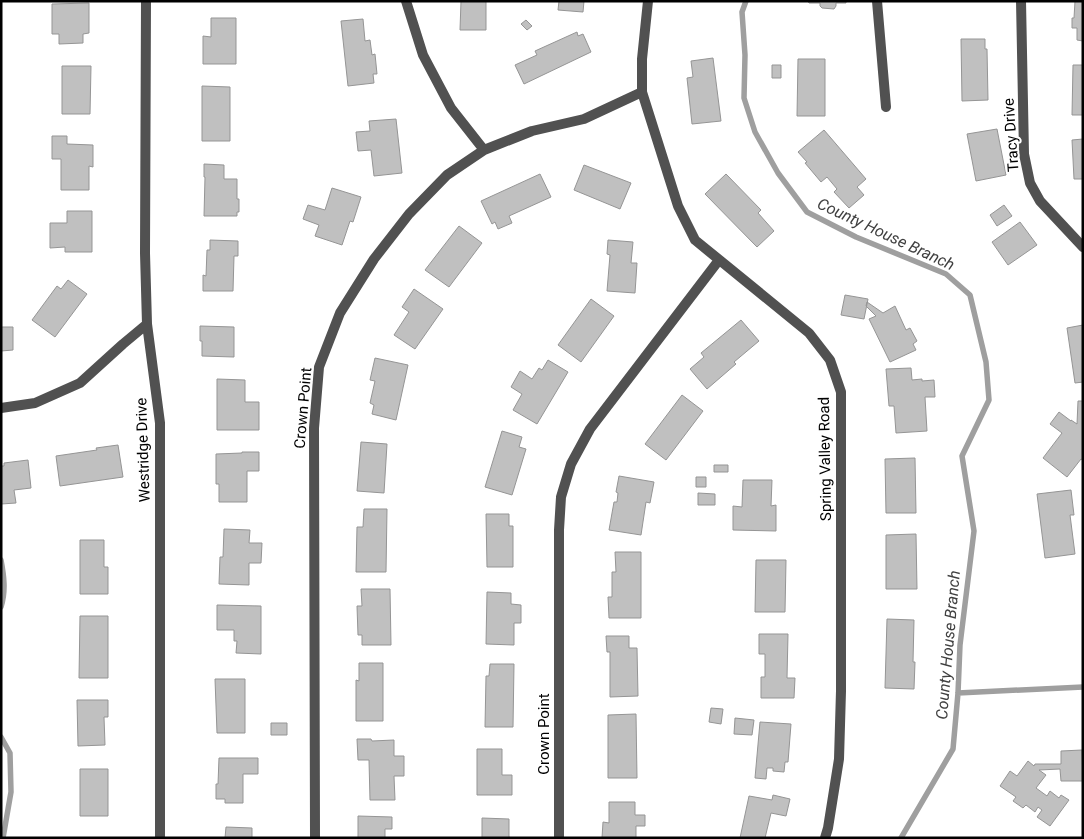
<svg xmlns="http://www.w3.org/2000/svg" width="1084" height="839" font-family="Roboto,sans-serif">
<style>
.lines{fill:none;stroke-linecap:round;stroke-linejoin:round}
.stream{stroke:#9f9f9f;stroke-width:5.5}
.building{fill:#c0c0c0;stroke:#959595}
.street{stroke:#515151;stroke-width:10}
.labels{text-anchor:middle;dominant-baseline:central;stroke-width:4;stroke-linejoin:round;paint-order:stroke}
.street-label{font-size:15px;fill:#000;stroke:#fff}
.water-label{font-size:16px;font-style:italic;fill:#404040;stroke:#fff}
</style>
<rect width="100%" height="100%" fill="#fff"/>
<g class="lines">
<path class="stream" d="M746,1L742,12L745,55L744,98L755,132L778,173L807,212L856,237L946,274L970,295L986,362L989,400L962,456L974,531L960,645L958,693L953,749L901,838
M1,560C4,576 6,591 1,607
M958,693L1083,687
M1,737L10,753L11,792L3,838"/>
</g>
<path class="building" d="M461,1H486V30H460Z
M559,1H584L583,12L558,10Z
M808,1H846V3H836V6L834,9L822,8L820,6V3H809Z
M1075,1H1083V41L1077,40V28H1072V18H1074Z
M89,3V33L83,34V43L59,44V34H52V4Z
M211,18H236V64H203V36L211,37Z
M363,19L365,41L370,40L372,55L375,54L377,74H373L374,83L348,86L341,21Z
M526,20L532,26L527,30L521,24Z
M577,32L578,36L583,34L591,52L524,84L515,65L537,55L535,51Z
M961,39H985V49H987L988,100L962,101Z
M713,58L721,121L692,124L687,78L693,77L691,61Z
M798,59H825V116H797Z
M772,65H781V78H772Z
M1073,65H1083V115H1072Z
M62,66H91L90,114H62Z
M202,86L230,87V141H202Z
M396,119L402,173L374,176L371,150L358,151L356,132L370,131L369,121Z
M997,129L1006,175L976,181L967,134Z
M824,130L866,179L857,187L864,195L849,208L834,192L837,189L827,177L821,182L805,163L807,162L798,152Z
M52,136H67V144L93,145V167L89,166V190H61V159H52Z
M1083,139V179H1074L1072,140Z
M204,164L224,165V179H237V199H239V212H237V216H204L205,177H204Z
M584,165L631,183L620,209L574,190Z
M540,174L551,197L509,216L512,223L498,229L495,222L492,224L481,201Z
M726,174L761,210L758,213L774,231L757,247L705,194Z
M332,188L361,197L353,222L350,221L342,245L315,236L319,225L303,219L308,205L325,210Z
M1004,205L1012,216L997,226L990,215Z
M67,211H92V252H65V247L50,248V223H67Z
M1020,222L1037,245L1008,265L992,242Z
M459,226L482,243L449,287L425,270Z
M210,240L238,241V256H234L233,291H203V275L206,276L207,250H210Z
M608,240L633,242L631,263H637L635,293L607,291L610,255L607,254Z
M68,280L87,294L55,337L32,320L57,286L61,289Z
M414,289L443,309L415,349L394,335L409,312L402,307Z
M845,295L868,299L864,319L841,315Z
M591,299L614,316L581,362L558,345Z
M867,302L883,313L895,306L906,330L910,328L917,341L913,344L916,350L890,362L869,319L876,316L866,306Z
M741,320L759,341L734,362L736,364L707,389L690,369L704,357L701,353Z
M1083,325V382L1075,383L1067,328Z
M200,326L234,327V357L202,356V341H200Z
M1,327H13V350L1,351Z
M375,358L408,365L396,420L372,414L374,405L370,403L375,381L370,380Z
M548,360L568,372L537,424L513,410L522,394L511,387L520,371L532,379L539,368L542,370Z
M911,368L912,380L922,379V381L934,380L935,397H925L927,431L896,433L894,406H889L886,369Z
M217,379L245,380V402H259V430H217Z
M682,395L703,411L666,460L645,444Z
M1078,401H1083V460L1081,459L1067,477L1043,458L1062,433L1050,424L1059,412L1071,421V420L1077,424Z
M502,431L522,437L519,447L526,449L512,495L485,487Z
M361,442L387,444L384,493L357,491Z
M118,445L123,477L60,486L56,456L97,450L96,448Z
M242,452H259V471H247V502H219V484H216V454L242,453Z
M915,458L916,513H886L885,459Z
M28,460L31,488L14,490L16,503L1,504V466H4V463Z
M714,465H728V472H714Z
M619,476L654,482L650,503L646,502L641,535L609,530L614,502H617L618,493L616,492Z
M696,477H706V487H696Z
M743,480H772L771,506L776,505V531L733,530V506L742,507Z
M1071,490L1074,515H1070L1075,554L1045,558L1037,494Z
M698,493L715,494V505H698Z
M364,509H387L386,572H356L357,527H363Z
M486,514H509V526H513V567H487Z
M224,529L250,530L249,543H262L261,563H249V585L219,584L220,557H223Z
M916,534L917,589H886V535Z
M80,540H104V567H108V594H80Z
M615,552H641V618H609L608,597H612V572H616Z
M756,560H786L785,612H755Z
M361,589H390L391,645H362V635H358L357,606H362Z
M487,592L511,593V604L521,605V623H514V645L486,644Z
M217,605L261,606V654L236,653L237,641H234V630H217Z
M80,616H108V678H79Z
M887,619L914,620L913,662H915L914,689L885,688Z
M759,634H788L787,678H795L794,698H761V677H765V654H759Z
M606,636H629V648H637L638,696L610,697V652H607Z
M359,663H383V721H356V680L359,681Z
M490,664H514L513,727H485L486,676H489Z
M215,679H245V733H217Z
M77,700H108V717H104L105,745L78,746Z
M711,708L723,709L721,724L709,722Z
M636,714L637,778H608V715Z
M735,718L754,720L752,735L734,734Z
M760,722L791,724L788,762H785L784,772L773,771V768H767L766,779L755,778Z
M271,723H287V735H271Z
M357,739H371L372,741L394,740V756H404V776H394L395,800H370L369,760H358Z
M477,749H502V775H512V795H477Z
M1082,750L1083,781H1061L1060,769L1039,770L1046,775L1036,788L1047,796L1050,791L1059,798L1061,795L1069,800L1050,826L1037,817L1042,810L1038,807L1035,812L1026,805L1023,808L1013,801L1016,797L1000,786L1010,771L1017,776L1028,761L1034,766L1035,764H1061V751Z
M219,758H258V774H243V803H225V799H216V784H218Z
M80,769H108V816H80Z
M773,795L790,799L786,816L771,813L765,838H740L749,796L772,800Z
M609,802H635V815H645V826H636V838H602L603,822L609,823Z
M358,816L392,817V829H385V838H358Z
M482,818L509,819V837L511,838H482Z
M226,827L252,828V838H225Z"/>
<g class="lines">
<path class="street" d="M146,1L145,253L147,324L160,423V838
M406,1L423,55L451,108L484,150
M648,1L642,59V92L678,206L695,240L809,333L830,360L841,392V691L839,759L828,828L825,838
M877,1L886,107
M1021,1L1024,154L1030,183L1040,201L1083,247
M1,408L35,403L80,383L123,344L147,324
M315,838L314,428L319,367L340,313L374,259L409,214L447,175L484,150L532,131L584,119L642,92
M559,838V530L561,497L571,464L590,429L719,260"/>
</g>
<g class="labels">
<g class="street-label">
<text transform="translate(1011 135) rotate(-94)">Tracy Drive</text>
<text transform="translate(303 408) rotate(-85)">Crown Point</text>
<text transform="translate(143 450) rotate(-92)">Westridge Drive</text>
<text transform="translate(825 459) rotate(-91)">Spring Valley Road</text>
<text transform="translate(544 734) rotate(-90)">Crown Point</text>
</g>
<g class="water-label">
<text transform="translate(886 234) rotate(25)">County House Branch</text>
<text transform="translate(948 645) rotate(-85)">County House Branch</text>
</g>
</g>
<rect width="1084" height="839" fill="none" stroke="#000000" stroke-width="5"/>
</svg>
